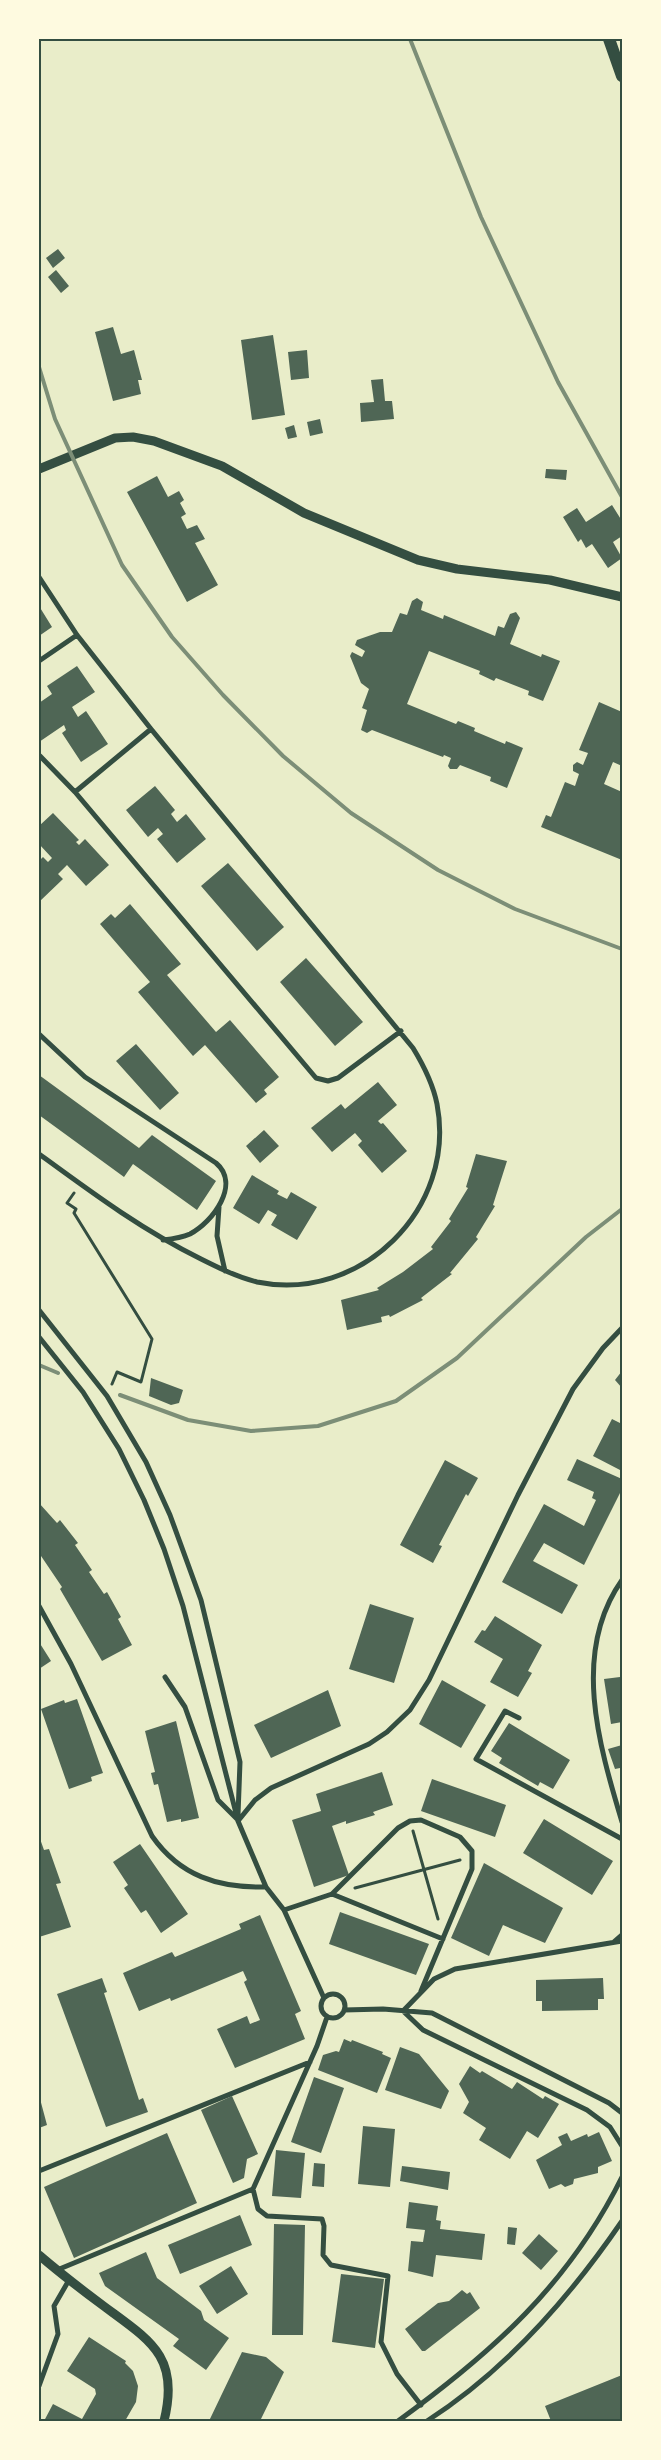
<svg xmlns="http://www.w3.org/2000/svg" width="661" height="2460" font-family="'DejaVu Sans',sans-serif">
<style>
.building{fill:#4f6655}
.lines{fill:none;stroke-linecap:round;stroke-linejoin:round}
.path{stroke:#344e41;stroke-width:3}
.minor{stroke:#344e41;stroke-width:5}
.tertiary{stroke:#344e41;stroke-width:9}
.primary{stroke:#344e41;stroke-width:12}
.rail{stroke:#7c8e77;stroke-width:4}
.neatline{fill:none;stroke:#344e41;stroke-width:2}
</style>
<rect width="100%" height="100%" fill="#e9edc9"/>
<path class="building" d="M58,249L65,258L53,268L46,258Z
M56,270L69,286L61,293L48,277Z
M113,327L121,354L134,350L142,380H138L141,394L113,401L95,332Z
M273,335L285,415L252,420L241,340Z
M307,350L309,378L291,380L288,352Z
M383,379L385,401H392L394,419L361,422L360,403L374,402L371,380Z
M320,419L323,433L310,436L307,422Z
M294,425L297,437L288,439L285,428Z
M546,469L567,470L566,480L545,478Z
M157,476L168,497L179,491L184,500L180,503L186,514L181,517L187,529L197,525L205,539L195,543L218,585L187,602L127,492Z
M612,505L622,521V536L613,542L622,558L608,568L592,544L586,548L581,539L578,542L563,517L577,508L586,522Z
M417,598L423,602L421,610L443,619L444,615L495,636L498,626L504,628L510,614L516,612L520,618L510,644L541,657L542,654L560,661L543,701L528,695L529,691L496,678L494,681L479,674L480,671L429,651L407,704L456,724L458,721L475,728L474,731L505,744L506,741L523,748L507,788L490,781L491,777L460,765L457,769H450L448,766L451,758L444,755L443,757L372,730L367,733L361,730L367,710L362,708L369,689L361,683L350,656L352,652L362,657L365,651L355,645L357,640L380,632H392L400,613L407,615L412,601Z
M39,606L52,627L39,636Z
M77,666L95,692L72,707L78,717L86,711L108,744L81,762L62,733L66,730L64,725L39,742V703L52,694L47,686Z
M599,702L622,712V766L613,762L604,784L622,792V860L541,827L546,815L551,817L565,782L575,786L579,774L573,771V765L577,762L583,765L588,753L579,750Z
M155,786L175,810L171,814L177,822L186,814L206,839L177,863L157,839L163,834L158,828L148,837L126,810Z
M53,813L79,840L76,842L79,845L85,839L109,865L86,886L67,865L58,874L63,879L39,902V861L43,857L48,862L52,858L39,844V826Z
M228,863L284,927L257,951L201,886Z
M130,904L181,964L167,975L216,1032L230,1020L279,1077L264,1090L267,1094L256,1103L205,1045L193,1056L138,992L150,982L100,924L111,914L115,918Z
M306,958L363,1022L335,1046L280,982Z
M136,1044L179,1093L160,1110L116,1061Z
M39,1075L139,1148L152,1135L216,1181L197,1210L133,1164L124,1177L39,1115Z
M378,1082L397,1105L378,1121L381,1124L383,1123L407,1151L382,1173L358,1145L362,1141L355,1133L332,1152L311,1128L341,1104L345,1109Z
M264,1130L279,1146L260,1163L246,1146Z
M476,1154L507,1161L493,1205L495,1206L476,1237L478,1239L450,1273L452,1274L421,1298L423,1300L390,1317L389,1315L381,1317L382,1322L347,1330L341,1300L379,1290L377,1288L403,1272L433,1249L431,1247L451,1221L449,1219L468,1188L466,1187Z
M252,1175L279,1191L277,1194L287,1199L291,1192L317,1207L297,1240L271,1225L277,1215L268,1210L259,1224L233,1208Z
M622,1371V1388L615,1380Z
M151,1378L183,1390L179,1403L171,1405L149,1396Z
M612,1419L622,1424V1466L620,1470L593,1456Z
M577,1459L622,1479V1489L584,1565L544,1543L533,1561L578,1585L562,1614L502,1582L544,1504L584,1526L596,1500L592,1498L594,1492L567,1480Z
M445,1460L478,1478L468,1496L466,1494L439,1545L442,1546L433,1563L400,1545Z
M39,1503L57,1523L60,1520L78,1543L75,1545L92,1570L89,1572L104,1594L107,1592L121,1617L118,1619L132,1645L102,1661L60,1589L62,1587L39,1553Z
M370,1604L414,1618L394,1683L349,1669Z
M495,1616L542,1645L528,1671L532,1673L518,1697L490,1682L503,1659L474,1642L482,1630L485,1631Z
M39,1642L51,1661L39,1669Z
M620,1677L622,1722L611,1724L604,1679Z
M442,1680L486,1705L461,1748L419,1724Z
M328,1690L341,1726L271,1758L254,1725Z
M77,1699L103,1773L91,1777L92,1781L69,1789L41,1709L64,1700L65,1703Z
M176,1721L199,1818L181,1822V1819L167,1822L158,1784L154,1785L151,1773L155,1772L145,1731Z
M509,1723L570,1760L553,1789L540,1782L538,1786L499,1763L502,1758L491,1751Z
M622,1745V1774L620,1768L615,1769L608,1749Z
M382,1772L393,1805L373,1812L375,1815L346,1824V1821L332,1826L349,1875L314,1887L292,1820L321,1811L316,1794Z
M432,1779L506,1805L495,1837L421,1811Z
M544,1819L613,1861L592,1895L523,1853Z
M39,1836L44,1850L49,1849L61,1883L56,1884L71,1927L39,1937Z
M140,1844L188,1914L161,1933L146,1910L141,1913L124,1888L128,1885L113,1862Z
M484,1863L563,1908L545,1943L503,1925L489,1956L451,1938Z
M340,1912L429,1944L416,1975L329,1944Z
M260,1915L301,2011L295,2014L305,2039L235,2068L217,2029L247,2016L250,2024L260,2020L244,1982L247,1980L243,1971L171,2001L170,1998L139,2011L123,1973L172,1952L175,1957L241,1929L239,1924Z
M102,1978L107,1992L104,1993L139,2100L143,2098L148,2112L106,2127L57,1994Z
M603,1978L604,1999H598V2010L542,2011V2001H536V1980Z
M344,2039L351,2042L352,2040L383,2052L382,2054L391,2058L377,2093L318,2070L323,2055L336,2051L339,2052Z
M400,2047L419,2054L449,2091L441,2109L385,2090Z
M470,2066L480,2073L482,2071L512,2089L517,2082L543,2099L545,2096L559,2104L538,2138L527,2131L510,2159L479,2140L486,2128L463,2113L469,2102L459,2084Z
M314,2077L344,2088L321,2153L291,2142Z
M39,2095L47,2125L39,2128Z
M232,2096L258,2154L247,2159L244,2178L233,2183L201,2110Z
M363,2126L395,2129L390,2187L358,2184Z
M599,2132L612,2161L598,2167V2173L574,2179L573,2184L565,2187L561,2184L549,2189L536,2160L562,2145L558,2137L567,2133L571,2141L587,2134L588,2137Z
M167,2133L197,2203L74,2258L44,2187Z
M276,2150L305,2153L301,2198L272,2196Z
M314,2163L325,2164L324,2187L312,2186Z
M402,2166L450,2172L448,2190L400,2181Z
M409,2202L438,2206L436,2220L441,2221L440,2229L485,2234L482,2260L436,2255L433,2277L408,2271L411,2241L423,2242L425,2230L406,2228Z
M240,2215L252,2245L180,2274L168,2245Z
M274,2224L305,2225L303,2335H272Z
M508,2227L517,2228L515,2245L507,2244Z
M539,2234L558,2251L541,2270L522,2253Z
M146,2252L157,2278L201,2311L204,2320L229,2338L206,2370L173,2346L179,2339L105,2286L99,2273Z
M231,2266L248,2294L217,2314L199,2286Z
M341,2274L384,2279L375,2348L332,2342Z
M462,2290L467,2294L470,2292L480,2308L425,2351H422L405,2329L438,2303L449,2301Z
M89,2337L126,2361L125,2363L133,2371L138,2386L136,2402L125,2421H44L53,2404L82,2419L96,2394L95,2389L67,2371Z
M242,2352L266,2357L284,2372L260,2421H209Z
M622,2375V2419L618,2421H551L545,2406Z"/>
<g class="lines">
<path class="path" d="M74,1193L67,1203L76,1209L74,1213L152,1339L141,1382L117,1372L112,1384
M413,1831L438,1919
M355,1888L460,1860"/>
<path class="minor" d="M39,577L77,635L151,729L413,1048C424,1066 433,1084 437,1104C457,1209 361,1303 257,1282C237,1277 219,1268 201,1259C142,1230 91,1192 39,1154
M39,661L77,635
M151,729L75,792L316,1078L328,1081L338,1078L401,1031
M40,756L75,792
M39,1034L85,1077L216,1163C241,1184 213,1222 190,1234C181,1238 172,1239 163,1240
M219,1207L217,1236L225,1271
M39,1310L107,1396L146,1462L170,1515L201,1600L240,1762L238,1815
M39,1337L83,1392L119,1449L144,1500L164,1549L183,1606L238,1821L266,1887L284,1910L324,1998
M622,1580C571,1652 599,1745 622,1822
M39,1606L71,1664L152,1836C180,1876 218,1888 266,1887
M165,1677L185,1707L218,1800L238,1820
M519,1718L505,1711L476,1759L622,1839
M238,1821L255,1800L271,1788L369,1744L387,1732L410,1710L429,1680L518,1495L573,1389L603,1348L622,1328
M332,1894L443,1939
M284,1910L332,1894L398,1828L410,1821L421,1820L460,1837L472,1851V1869L421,1991
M614,1942L622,1935
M321 2006a12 12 0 1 1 24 0a12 12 0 1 1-24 0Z
M344,2010L383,2009L432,2013L609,2103L622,2113
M403,2011L423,2030L587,2110L610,2127L622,2146
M403,2011L434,1979L455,1969L622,1941
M39,2171L310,2062
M253,2189L258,2209L267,2216L322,2219L324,2226L323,2255L331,2265L388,2276L381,2342L397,2374L421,2405
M57,2270L253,2189L317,2046L327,2017
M39,2386L58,2334L54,2306L69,2280
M398,2421C493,2352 569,2284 622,2177
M427,2421C505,2371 570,2297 622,2221"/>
<path class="tertiary" d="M39,469L115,438L133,437L154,441L222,466L304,513L418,560L457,569L550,580L622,597
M39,2255C60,2273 82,2290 105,2307C151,2341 180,2357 164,2421"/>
<path class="primary" d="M609,39L622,76"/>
<path class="rail" d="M410,39L481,217L558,382L622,497
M39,367L55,419L122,565L172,637L223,695L283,756L351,813L438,870L515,909L622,949
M39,1365L58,1373
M120,1395L188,1420L251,1431L318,1426L396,1401L457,1358L586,1237L622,1209"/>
</g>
<rect width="661" height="2460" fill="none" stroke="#fefae0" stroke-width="80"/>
<rect x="40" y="40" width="581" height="2380" class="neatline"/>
</svg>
